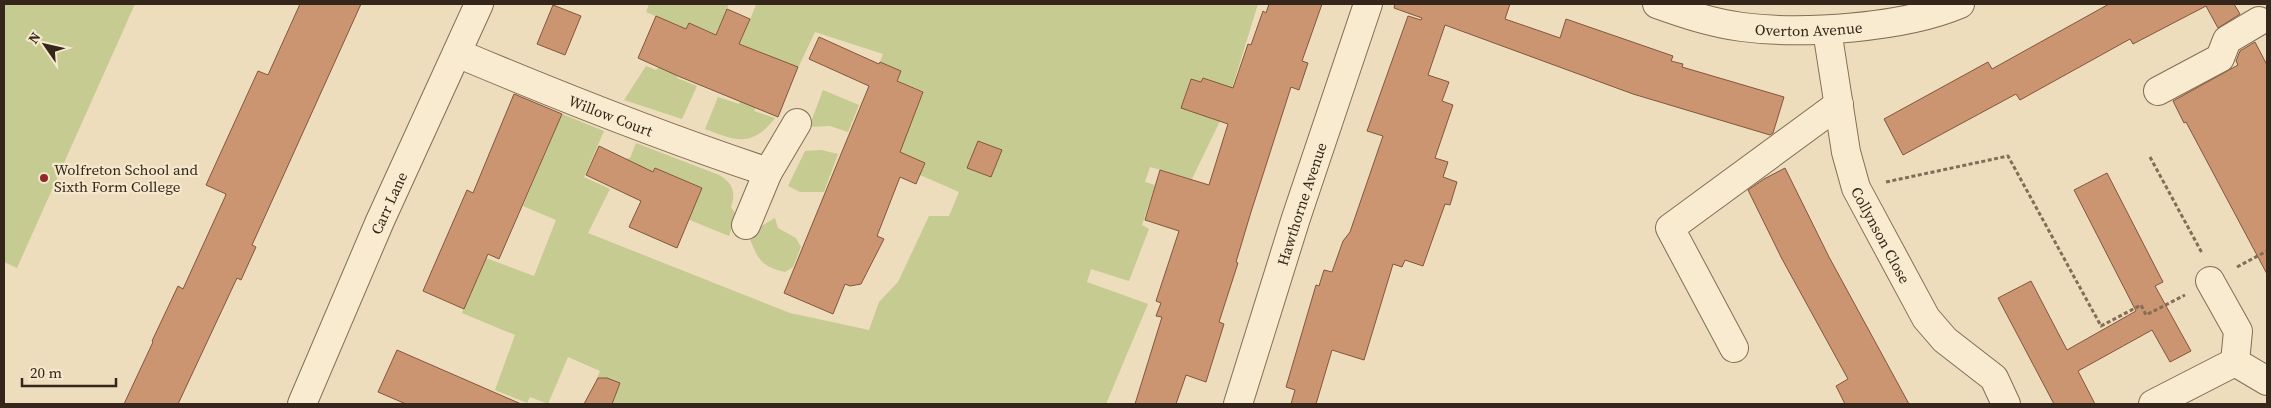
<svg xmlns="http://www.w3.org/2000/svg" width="2271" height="408" font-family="'Source Serif 4',serif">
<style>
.green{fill:#c5cb91;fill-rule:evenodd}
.building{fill:#cc9572;stroke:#83563c}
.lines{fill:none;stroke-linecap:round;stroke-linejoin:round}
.minor-casing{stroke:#846d56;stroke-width:30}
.path{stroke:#846d56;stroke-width:3;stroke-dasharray:4 2.5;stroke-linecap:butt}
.minor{stroke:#f8ebcf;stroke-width:28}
.poi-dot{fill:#93262a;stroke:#f5e8cc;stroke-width:2}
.labels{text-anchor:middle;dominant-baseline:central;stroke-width:4.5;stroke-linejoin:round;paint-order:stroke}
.street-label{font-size:15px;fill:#34261b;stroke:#f5e8cc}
.poi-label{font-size:15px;fill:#34261b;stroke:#f5e8cc;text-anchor:start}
</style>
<rect width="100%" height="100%" fill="#edddbc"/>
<path class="green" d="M4,4H135L17,268L4,262Z
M649,4H729L717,31L718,35L689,23L686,29L646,12Z
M754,4H1258L1232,88L1204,78L1201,82L1190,79L1181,108L1220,121L1192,179L1150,167L1145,182L1155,185L1142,225L1149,229L1129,281L1091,269L1087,282L1148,304L1106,404H586L600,371L568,357L548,404L530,397L527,403L495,390L515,335L462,313L486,258L534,276L556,220L523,206L562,114L604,131L584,177L610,189L588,233L790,313L869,330L879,302L898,282L929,216H949L959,192L920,175L925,163L899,153L923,91L897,81L901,71L880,62L883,54L815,32L798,68L737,44L741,41L756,5ZM978,141L1001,150L991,177L967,168Z
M662,64L675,69L677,78L697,86L682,119L624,100L646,66L656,70Z
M823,90L859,105L848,132L830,126L809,127Z
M718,97L739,104L741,99L757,104L754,111L775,118C752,148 736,141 705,129Z
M636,143L719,175C733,183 736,192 731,207L736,215L729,236L680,216L694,206L702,188L655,168L642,199L625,159L630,158Z
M821,150L838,154L824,192H800L788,186L805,151Z
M775,218L778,228L796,238L801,247L793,267L785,272C759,266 757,257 748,234Z"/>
<path class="building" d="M300,4H361L252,245L256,247L241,280L237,278L178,404H124L153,342L152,341L178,286L183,289L225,197L226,194L206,185L258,71L268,75Z
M1269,4H1322L1302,61L1308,63L1299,90L1291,87L1251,212L1236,262L1238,263L1219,322L1224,324L1206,382L1186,375L1176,404H1135L1162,317L1156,316L1161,303L1156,301L1179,231L1145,220L1160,170L1209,185L1228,124L1181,108L1191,79L1201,82L1203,78L1233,88L1248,44L1251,45L1263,11L1266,13Z
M1395,4H1510L1505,19L1560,38L1566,19L1673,56L1671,61L1683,64L1682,67L1784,97L1773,133L1770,135L1633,94L1445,25L1428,75L1449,82L1442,101L1453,105L1435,158L1448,162L1443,177L1457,182L1450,205L1445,204L1423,266L1405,260L1402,267L1393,264L1364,360L1332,350L1316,404H1291L1295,390L1286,387L1316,285L1319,286L1324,270L1332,272L1343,241L1350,232L1383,136L1367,131L1408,16L1421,20L1422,18L1394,8Z
M2109,4H2234L2240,14L2218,28L2206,6L2133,44L2130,39L2020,100L2016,94L1903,155L1884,119L1988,62L1992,69Z
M553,5L581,16L565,55L537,44Z
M727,9L750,19L739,44L798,67L778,117L678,76L638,58L656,16L686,29L689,23L716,35Z
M819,37L879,64L880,62L901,71L897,81L923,92L900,152L925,163L916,184L900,177L877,236L884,239L861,284L850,286L845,284L833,314L784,293L869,86L809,59Z
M2255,42L2267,65V274L2186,122L2184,123L2173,101L2238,65L2236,61L2240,51Z
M514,94L562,114L499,259L488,254L464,309L423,291L467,190L473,193Z
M978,141L1002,150L991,177L967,168Z
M599,146L653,172L655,168L702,188L677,248L629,227L641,201L586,175Z
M1785,168L1829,257L1909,404H1845L1836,386L1848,379L1782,259L1748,190L1764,179Z
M2107,173L2163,282L2155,286L2191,351L2170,362L2152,330L2078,371L2095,404H2054L1998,298L2031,281L2067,350L2136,311L2074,190Z
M397,350L521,404H406L378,392Z
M598,378H607L620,383L612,404H584Z"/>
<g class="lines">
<defs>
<g id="minor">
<path id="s1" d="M1657,4C1685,14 1712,23 1742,27C1802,35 1904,28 1960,4"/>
<path id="s2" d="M1827,30L1846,152L1856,188L1926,318L1945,340L1994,378L2006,404"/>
<path id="s3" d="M457,53C559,96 662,137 768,172"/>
<path d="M2158,91L2220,58L2227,40L2259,21"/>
<path d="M746,225L768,172L797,123"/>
<path d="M2210,281L2238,331L2235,362L2267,381"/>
<path d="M1734,348L1670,228L1839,104"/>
<path id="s4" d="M302,404L380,221L479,4"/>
<path id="s5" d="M1238,404L1296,218L1368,4"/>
<path d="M2153,404L2235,362"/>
</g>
</defs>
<use href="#minor" class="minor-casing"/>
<path class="path" d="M2150,157L2202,253
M1886,182L2008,156L2101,326L2141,305L2146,315L2185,295
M2237,267L2267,251"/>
<use href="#minor" class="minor"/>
</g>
<circle class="poi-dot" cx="44" cy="178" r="5"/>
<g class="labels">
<g class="street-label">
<text stroke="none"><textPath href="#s1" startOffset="155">Overton Avenue</textPath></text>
<text stroke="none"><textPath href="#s3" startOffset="166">Willow Court</textPath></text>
<text stroke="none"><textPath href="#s4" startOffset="219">Carr Lane</textPath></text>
<text stroke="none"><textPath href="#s5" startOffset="210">Hawthorne Avenue</textPath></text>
<text stroke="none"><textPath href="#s2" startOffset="214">Collynson Close</textPath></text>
</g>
<g class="poi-label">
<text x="54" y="169">Wolfreton School and<tspan x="54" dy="17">Sixth Form College</tspan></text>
</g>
</g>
<rect width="2271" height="408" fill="none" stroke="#34261b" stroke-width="10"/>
<g transform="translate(45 45) rotate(304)" stroke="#f5e8cc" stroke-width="4" paint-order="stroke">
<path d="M0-4L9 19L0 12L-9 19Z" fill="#34261b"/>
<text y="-8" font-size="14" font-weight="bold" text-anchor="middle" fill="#34261b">N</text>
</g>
<path d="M22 378v8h94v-8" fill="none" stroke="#34261b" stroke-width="2.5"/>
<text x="30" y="378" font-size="15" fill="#34261b" stroke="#f5e8cc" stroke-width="4" paint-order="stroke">20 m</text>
</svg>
